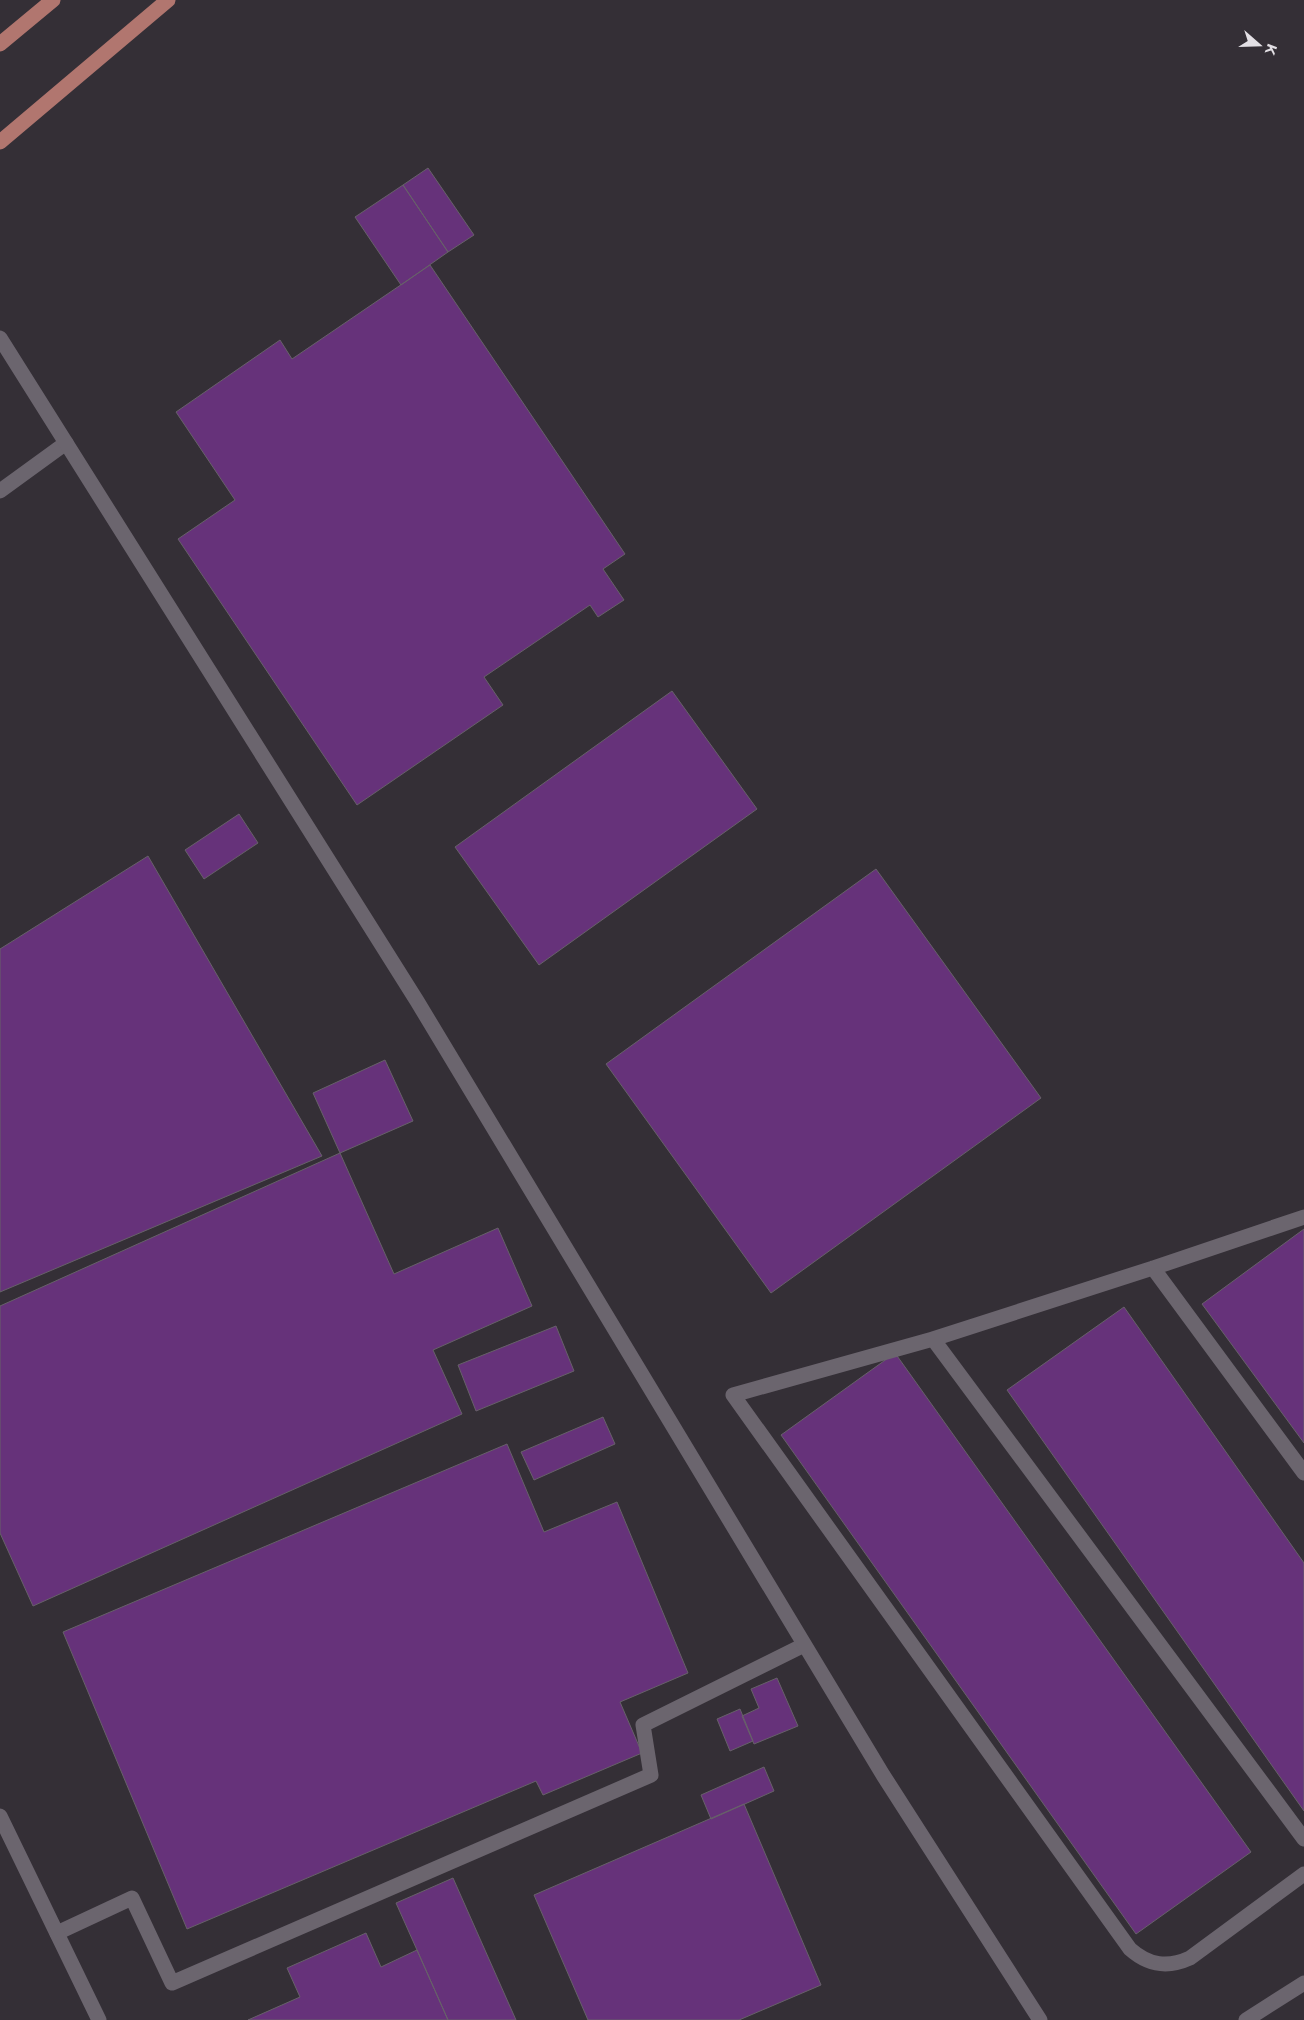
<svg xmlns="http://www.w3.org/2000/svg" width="1304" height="2020" font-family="Montserrat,sans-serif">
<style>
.building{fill:#66327a;stroke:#676169}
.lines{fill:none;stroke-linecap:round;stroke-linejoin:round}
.lane{stroke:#6b656e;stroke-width:15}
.street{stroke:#6b656e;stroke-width:15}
.primary{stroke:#b1766f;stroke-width:15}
</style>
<rect width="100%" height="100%" fill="#342f36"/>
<path class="building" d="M428,168L474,235L448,252L403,185Z
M403,185L448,252L401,285L355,217Z
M430,265L625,554L603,569L624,600L598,617L590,605L484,677L503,705L357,805L178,539L235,500L176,412L280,340L292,359Z
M672,691L757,809L539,965L455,847Z
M239,814L258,843L204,879L185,850Z
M148,856L322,1156L0,1292V949Z
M876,869L1041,1098L771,1293L606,1064Z
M385,1060L413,1121L340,1153L313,1093Z
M340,1153L394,1274L498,1228L532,1306L433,1350L462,1414L33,1606L0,1533V1306Z
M1304,1229V1443L1202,1304Z
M1124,1307L1304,1563V1811L1007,1390Z
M556,1326L574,1371L476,1411L458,1365Z
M895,1353L1251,1852L1136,1934L781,1435Z
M603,1417L615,1444L534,1480L521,1452Z
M507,1444L544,1532L617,1502L688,1673L620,1702L642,1753L543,1795L536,1781L187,1929L63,1632Z
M777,1678L798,1726L754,1744L742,1716L759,1708L751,1689Z
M740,1709L753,1741L730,1751L717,1719Z
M764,1767L774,1791L711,1819L701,1795Z
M744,1804L821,1985L739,2020H588L534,1895Z
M453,1878L516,2020H448L417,1950L396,1903Z
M366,1933L381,1967L417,1950L448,2020H248L300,1997L287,1968Z"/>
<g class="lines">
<path class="lane" d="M0,491L66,443
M1304,1217L1153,1268L933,1339L733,1395L1130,1949C1149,1966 1168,1968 1190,1958L1304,1874
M1153,1268L1304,1473
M933,1339L1304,1839
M57,1933L132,1898L172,1983L651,1775L643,1725L804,1645"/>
<path class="street" d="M0,338L417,1001L883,1775L1040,2020
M0,1816L99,2020
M1246,2020L1304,1983"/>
<path class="primary" d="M0,44L53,0
M0,142L168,0"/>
</g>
<g transform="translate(1259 45) rotate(110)" stroke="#342f36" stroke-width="4" paint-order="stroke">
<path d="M0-4L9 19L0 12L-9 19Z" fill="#e3e0e5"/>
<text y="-8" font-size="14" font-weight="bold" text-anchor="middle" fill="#e3e0e5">K</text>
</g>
</svg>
